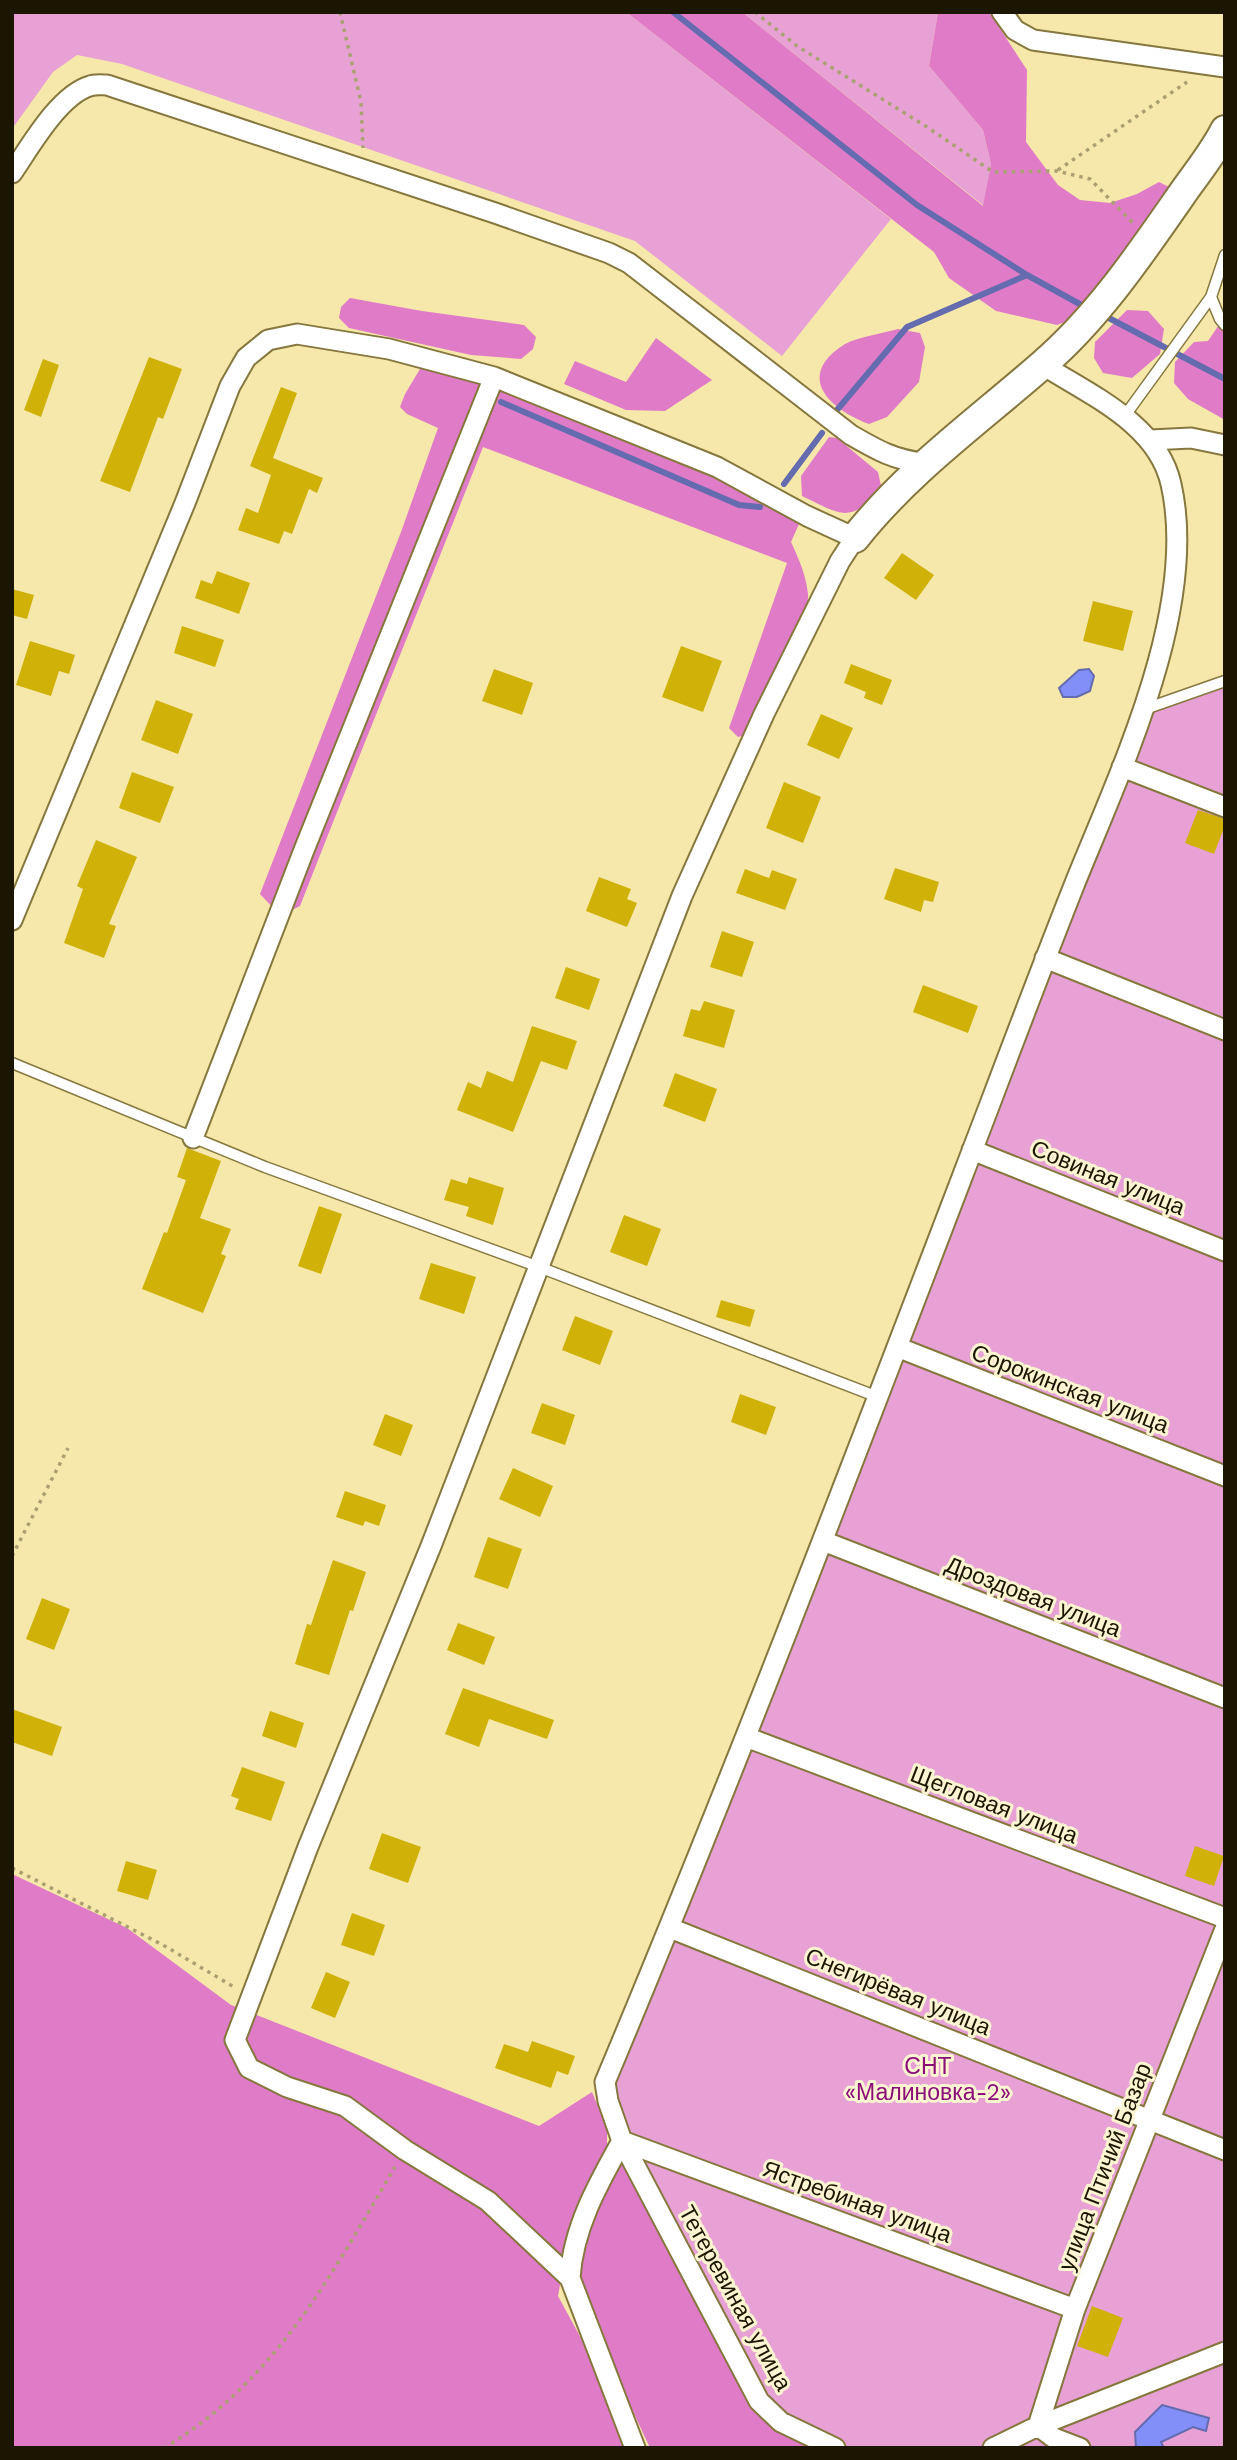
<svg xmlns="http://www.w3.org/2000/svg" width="1237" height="2460" font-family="'Work Sans',sans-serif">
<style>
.green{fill:#e7a1d5}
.forest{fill:#e07bc8}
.water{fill:#838ff9;stroke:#646baf;stroke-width:2}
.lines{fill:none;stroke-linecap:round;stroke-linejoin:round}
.stream{stroke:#646baf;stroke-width:6}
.building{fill:#cfb108}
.lane-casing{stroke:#85773d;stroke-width:13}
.street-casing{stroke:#85773d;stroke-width:23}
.secondary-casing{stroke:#85773d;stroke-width:32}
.path{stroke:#aba071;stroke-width:3.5;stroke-dasharray:3.5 5;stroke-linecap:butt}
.lane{stroke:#fff;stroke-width:10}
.street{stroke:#fff;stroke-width:19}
.secondary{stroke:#fff;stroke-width:28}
.labels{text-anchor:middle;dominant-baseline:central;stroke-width:6;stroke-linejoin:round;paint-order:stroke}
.street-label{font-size:23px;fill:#1b1601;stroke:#fdf5d1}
.park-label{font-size:23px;fill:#8b0d77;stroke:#fdf5d1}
</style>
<rect width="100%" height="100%" fill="#f6e8ab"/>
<path class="green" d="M12,12H626L891,219L782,356L635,241L122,64L77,55L53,72L12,129Z
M742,12H938L929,66L983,130L991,164L984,206Z
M1225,681V2448H835L781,2422L608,2101L1145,709Z"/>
<path class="forest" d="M626,12H742L983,206L991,164L983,130L929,66L938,12H989L1027,70L1026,142L1058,185L1080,200L1110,203L1137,194L1159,182L1169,187V195L1073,319L1057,325L996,311L949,278L934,252Z
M350,298L422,311L524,325L536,337L533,349L521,359L471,355L349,328L339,318L341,307Z
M1127,310L1148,311L1164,329L1160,354L1132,378L1103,373L1094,358L1095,342Z
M1225,316V420L1188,399L1174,383L1175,362L1194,342L1208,341Z
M898,329L920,333L925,347L919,382L887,417L869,424C829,409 794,376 845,344C858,337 884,333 898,329Z
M656,338L712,380L665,411L626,410L564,384L575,361L626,382Z
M423,364L478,378L715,471L796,515L799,524L791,542C799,559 806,575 808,594C810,625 764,702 749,734L738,737L729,728L787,563L483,447C423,600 360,752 300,906L288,912H277L260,894L401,532L438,428L407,414L400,407L405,394Z
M829,437L837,438L878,472L882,490C848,524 842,515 802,496L801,476Z
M12,1874L127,1928L231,2005L539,2126L592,2092L607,2128V2150L570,2229L558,2296L614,2399L628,2448H12Z
M623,2153L757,2408L822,2448H650L584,2306L580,2261L603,2191Z"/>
<path class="water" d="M1089,669L1094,676L1090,691L1077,697H1063L1059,688L1079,670Z
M1162,2405L1209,2418L1206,2431L1193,2427L1161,2442L1164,2448H1136L1135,2432Z"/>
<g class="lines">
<path class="stream" d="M673,12L917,205L1027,275
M1105,316L1225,379
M501,402L739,505L760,507
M837,410L907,327L1027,275L1085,307
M784,484L822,433"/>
</g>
<path class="building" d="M149,357L182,369L163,419L158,417L130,492L100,481Z
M43,359L59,365L41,417L24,410Z
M281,387L297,393L273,458L323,478L317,493L309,489L292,534L284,531L279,544L238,530L246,508L258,513L271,475L250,466Z
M902,553L934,575L916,600L884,578Z
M217,571L250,583L239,614L195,598L201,580L212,584Z
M12,589L34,595L27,619L12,615Z
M1093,601L1133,611L1123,651L1083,641Z
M182,626L224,640L215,667L174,653Z
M30,641L75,655L69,674L59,671L51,696L16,685Z
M681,646L722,661L703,712L662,697Z
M851,664L892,680L882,705L864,698L866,692L844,683Z
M494,669L533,683L522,715L482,701Z
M156,700L193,714L178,754L141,740Z
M821,714L853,728L839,759L807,745Z
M132,772L174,787L160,823L119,808Z
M784,782L821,797L803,843L766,828Z
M1198,810L1225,819V825L1214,854L1185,843Z
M96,840L137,857L109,924L116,926L104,958L64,943L83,889L77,886Z
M895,868L939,882L933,902L924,900L921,912L884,899Z
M745,869L769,878L772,870L797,879L785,910L736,893Z
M599,877L631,889L627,899L637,903L627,927L586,911Z
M722,931L754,942L742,977L710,967Z
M566,967L600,979L589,1010L555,998Z
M923,985L978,1006L968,1033L913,1012Z
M704,1001L735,1010L724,1048L683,1036L691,1009L700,1011Z
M532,1026L577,1041L567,1070L541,1061L513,1132L457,1110L468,1082L481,1088L487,1071L513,1082Z
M675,1073L717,1089L705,1122L663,1106Z
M187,1148L221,1161L200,1218L231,1229L221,1254L226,1256L203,1313L142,1289L164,1232L167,1233L186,1180L177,1177Z
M469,1177L504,1188L493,1225L466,1216L469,1207L444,1200L451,1179L467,1184Z
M319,1206L342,1214L321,1274L298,1266Z
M624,1215L661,1229L647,1266L610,1252Z
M431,1263L476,1277L464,1314L419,1299Z
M721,1300L755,1310L750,1327L716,1317Z
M575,1316L613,1331L600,1365L562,1350Z
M740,1394L776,1407L766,1435L731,1422Z
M542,1403L575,1415L565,1445L531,1433Z
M385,1414L413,1425L401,1456L373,1445Z
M513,1468L553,1486L540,1517L499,1499Z
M345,1491L386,1505L379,1526L365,1521L363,1526L336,1517Z
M488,1537L522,1549L508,1589L474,1577Z
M333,1560L366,1572L353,1611L350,1610L329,1675L295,1664L307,1624L311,1625Z
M42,1598L70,1609L54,1650L26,1639Z
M458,1623L495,1637L484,1665L447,1650Z
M463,1688L554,1720L547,1739L489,1719L479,1747L445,1734Z
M12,1709L62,1727L52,1756L12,1742Z
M270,1711L304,1723L296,1748L262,1736Z
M242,1767L285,1782L271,1821L235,1809L239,1799L231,1796Z
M382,1833L421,1847L408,1883L369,1869Z
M1195,1846L1224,1856L1214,1886L1185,1876Z
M126,1861L157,1870L148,1900L117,1891Z
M352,1913L385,1925L374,1956L341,1945Z
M326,1972L350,1982L335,2018L311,2008Z
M532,2041L575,2056L568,2075L557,2071L551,2088L495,2068L504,2044L528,2052Z
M1092,2306L1123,2318L1108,2357L1077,2346Z"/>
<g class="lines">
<defs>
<path id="lane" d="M1211,297L1220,319L1225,325
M1124,417L1211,297L1225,255
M1145,709L1225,681
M12,1063L265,1167L539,1267L878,1397"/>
<path id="street" d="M1002,12L1015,30L1033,40L1225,67
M12,173C30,147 59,95 90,86C95,84 102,85 107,85L495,213L609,253L629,263L851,435C877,450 894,460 924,463
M1150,440L1191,438L1225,445
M1122,767L1225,807
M12,920L185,503L230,386L246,358L268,340L297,334L389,349L494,377L717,467L807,516L855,538L840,561L764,714L682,896L431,1546L308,1847L235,2040L249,2068L287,2087L345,2106L405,2150L488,2201L570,2278L635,2448
M1045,958L1225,1030
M193,1138L304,850L494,377
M972,1150L1225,1251
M897,1347L1225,1476
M823,1541L1225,1698
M746,1737L1225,1918
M670,1928L1225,2150
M622,2141L1075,2309
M570,2278C573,2228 598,2184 622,2141
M835,2448L781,2422L759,2401L622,2141L608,2101L605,2082C741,1758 865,1431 990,1104C1018,1030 1046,956 1075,883C1121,769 1199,607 1171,484C1158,424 1090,395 1043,365
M993,2448L1038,2426L1225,2352
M1080,2448L1054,2438L1038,2426L1075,2309L1225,1929"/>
<path id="secondary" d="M855,538C908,471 978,421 1042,365C1097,318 1139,256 1180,197C1195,175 1213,154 1225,130"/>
</defs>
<use href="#lane" class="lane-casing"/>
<use href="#street" class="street-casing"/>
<use href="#secondary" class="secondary-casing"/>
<path class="path" d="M340,12L361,102L363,148
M755,12L797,46L927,127L993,172L1057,171L1090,179L1133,223
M1058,170L1187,82
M12,1556L68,1448
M12,1868L163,1945L234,1987
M164,2448C276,2381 331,2275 395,2167"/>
<use href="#lane" class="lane"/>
<use href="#street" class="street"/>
<use href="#secondary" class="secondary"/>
</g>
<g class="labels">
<g class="street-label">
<text transform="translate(1108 1178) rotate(22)">Совиная улица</text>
<text transform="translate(1070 1389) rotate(21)">Сорокинская улица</text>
<text transform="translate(1033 1597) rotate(21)">Дроздовая улица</text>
<text transform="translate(994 1805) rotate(21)">Щегловая улица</text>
<text transform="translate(898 1992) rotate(22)">Снегирёвая улица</text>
<text transform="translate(1105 2167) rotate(-69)">улица Птичий Базар</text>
<text transform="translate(857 2202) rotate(20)">Ястребиная улица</text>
<text transform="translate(735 2298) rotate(61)">Тетеревиная улица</text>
</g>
<g class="park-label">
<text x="928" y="2066">СНТ<tspan x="928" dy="26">«Малиновка-2»</tspan></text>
</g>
</g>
<rect width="1237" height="2460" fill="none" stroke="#1b1601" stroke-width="28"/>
</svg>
